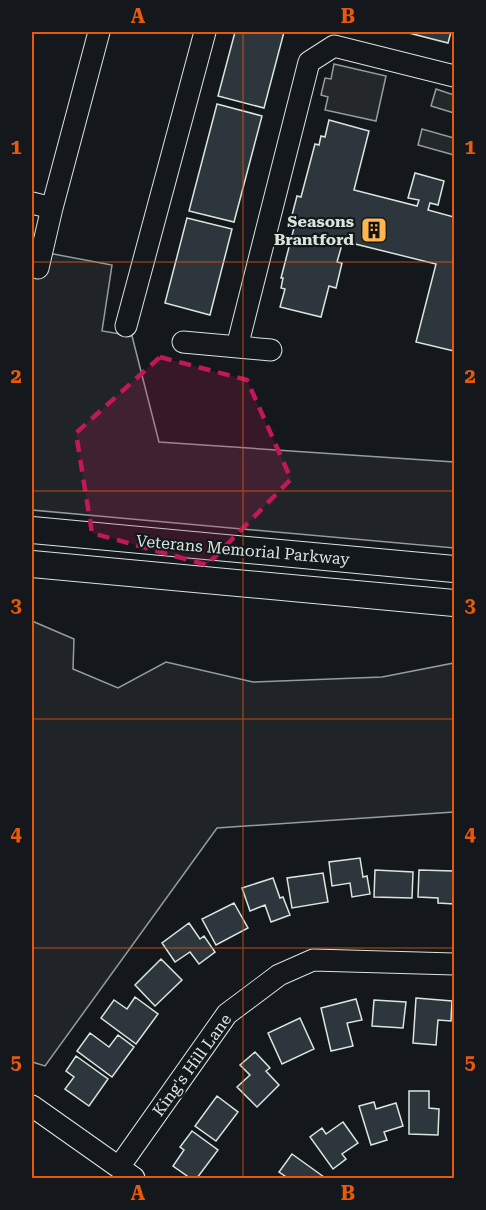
<svg xmlns="http://www.w3.org/2000/svg" width="486" height="1210" font-family="'Roboto Serif',serif">
<style>
.green{fill:#202428;stroke:#939e99;stroke-width:1.5}
.parking{fill:#24282b;stroke:#939e99;stroke-width:1.5}
.building{fill:#2c363c;stroke:#d8e6dc;stroke-width:1.5}
.lines{fill:none;stroke-linecap:round;stroke-linejoin:round}
.minor-casing{stroke:#d8e6dc;stroke-width:23}
.major-casing{stroke:#d8e6dc;stroke-width:28}
.minor{stroke:#14181c;stroke-width:21}
.major{stroke:#14181c;stroke-width:26}
.marked{fill:#c2185b;fill-opacity:0.2;stroke:#c2185b;stroke-width:4.5;stroke-dasharray:12 8;stroke-linejoin:round}
.grid{fill:none;stroke:#e8590c;stroke-width:1.5;stroke-opacity:0.55}
.labels{text-anchor:middle;dominant-baseline:central;stroke-width:4.5;stroke-linejoin:round;paint-order:stroke}
.poi-label{font-size:16px;font-weight:bold;fill:#d8e6dc;stroke:#14181c;text-anchor:end}
.street-label{font-size:16px;fill:#d8e6dc;stroke:#14181c}
.neatline{fill:none;stroke:#e8590c;stroke-width:2}
.grid-label{font-size:20px;text-anchor:middle;font-weight:bold;fill:#e8590c}
</style>
<rect width="100%" height="100%" fill="#14181c"/>
<path class="green" d="M32,250L112,265L102,331L132,336L159,442L454,462V548L32,510Z
M32,621L74,639L73,669L118,688L166,662L253,682L382,677L454,663V812L217,828L45,1066L32,1062Z"/>
<path class="parking" d="M334,64L386,76L376,121L325,110L328,97L321,95L325,78L331,79Z
M436,89L454,95V113L431,106Z
M422,129L454,138V155L418,145Z"/>
<path class="building" d="M235,32H284L264,108L218,96Z
M405,32H451L448,43Z
M217,104L262,116L234,222L189,211Z
M329,120L369,131L354,190L417,206L419,200L408,198L415,173L444,181L438,205L430,203L428,210L454,217V351L416,342L436,264L343,241L337,262L342,263L336,288L329,286L321,317L280,307L285,289L281,288L283,278H281L296,220L291,219L297,196L301,197L315,144L319,145L321,136L325,137Z
M187,218L232,229L210,315L165,303Z
M360,858L363,877L367,876L370,894L352,897L350,883L332,886L329,862Z
M375,870L413,872L412,898L374,897Z
M419,870L454,871V904L438,903V898L418,897Z
M323,873L328,902L292,908L287,878Z
M273,878L280,898L283,897L290,915L271,922L265,905L250,911L242,888Z
M234,903L248,928L216,945L202,919Z
M189,923L200,939L204,936L215,952L199,964L190,952L175,962L162,943Z
M161,959L182,980L155,1006L135,985Z
M135,997L158,1014L136,1044L101,1018L114,1000L127,1009Z
M416,998L452,1001L451,1021L438,1020L436,1045L413,1043Z
M356,999L362,1020L347,1023L353,1046L331,1051L321,1008Z
M374,1000L406,1002L403,1028L372,1026Z
M300,1018L314,1049L282,1064L268,1033Z
M90,1033L109,1047L118,1035L134,1047L112,1077L77,1051Z
M255,1052L270,1068L266,1071L279,1085L257,1107L237,1087L250,1075L240,1065Z
M76,1056L108,1079L89,1106L65,1089L74,1077L66,1071Z
M409,1091H429V1108L439,1109L438,1135L409,1134Z
M217,1096L238,1112L216,1141L195,1126Z
M374,1102L376,1109L396,1103L403,1126L384,1132L387,1140L371,1145L359,1106Z
M343,1122L358,1143L342,1154L346,1159L333,1169L310,1137L322,1128L326,1134Z
M192,1131L218,1150L197,1178H190L173,1166L184,1150L180,1147Z
M292,1154L324,1177L323,1178H288L279,1172Z"/>
<g class="lines">
<defs>
<path id="minor" d="M32,203L52,208L38,268
M52,208L99,32
M126,326L205,32
M183,342L271,350
M237,347L309,62L334,46L454,76
M32,1106L134,1178
M119,1167L227,1014L279,975L313,960L454,964"/>
<path id="major" d="M32,530L454,569
M32,564L454,603"/>
</defs>
<use href="#minor" class="minor-casing"/>
<use href="#major" class="major-casing"/>
<use href="#minor" class="minor"/>
<use href="#major" class="major"/>
</g>
<path class="marked" d="M160,357L247,380L291,479L207,565L92,533L76,433Z"/>
<path class="grid" d="M243,32V1178M32,262H454M32,491H454M32,719H454M32,948H454"/>
<defs>
<symbol id="building-square" viewBox="-11 -11 22 22"><rect x="-9" y="-9" width="18" height="18" rx="4" fill="#ffb74d" stroke="#14181c"/><path d="M-4-6H4V6H1V3H-1V6H-4ZM-2.5-4.3h1.7v1.8h-1.7ZM.8-4.3h1.7v1.8H.8ZM-2.5-1h1.7V.8h-1.7ZM.8-1h1.7V.8H.8Z" fill="#111"/></symbol>
</defs>
<g fill-rule="evenodd">
<use href="#building-square" x="359" y="215" width="30" height="30"/>
</g>
<g class="labels">
<g class="poi-label">
<text x="354" y="221">Seasons<tspan x="354" dy="18">Brantford</tspan></text>
</g>
<g class="street-label">
<text transform="translate(243 550) rotate(5)">Veterans Memorial Parkway</text>
<text transform="translate(192 1065) rotate(-54)">King's Hill Lane</text>
</g>
</g>
<rect width="486" height="1210" fill="none" stroke="#14181c" stroke-width="66"/>
<rect x="33" y="33" width="420" height="1144" class="neatline"/>
<g class="grid-label">
<text x="138" y="23">A</text>
<text x="348" y="23">B</text>
<text x="16" y="154">1</text>
<text x="470" y="154">1</text>
<text x="16" y="383">2</text>
<text x="470" y="383">2</text>
<text x="16" y="612">3</text>
<text x="470" y="612">3</text>
<text x="16" y="841">4</text>
<text x="470" y="841">4</text>
<text x="16" y="1069">5</text>
<text x="470" y="1069">5</text>
<text x="138" y="1200">A</text>
<text x="348" y="1200">B</text>
</g>
</svg>
